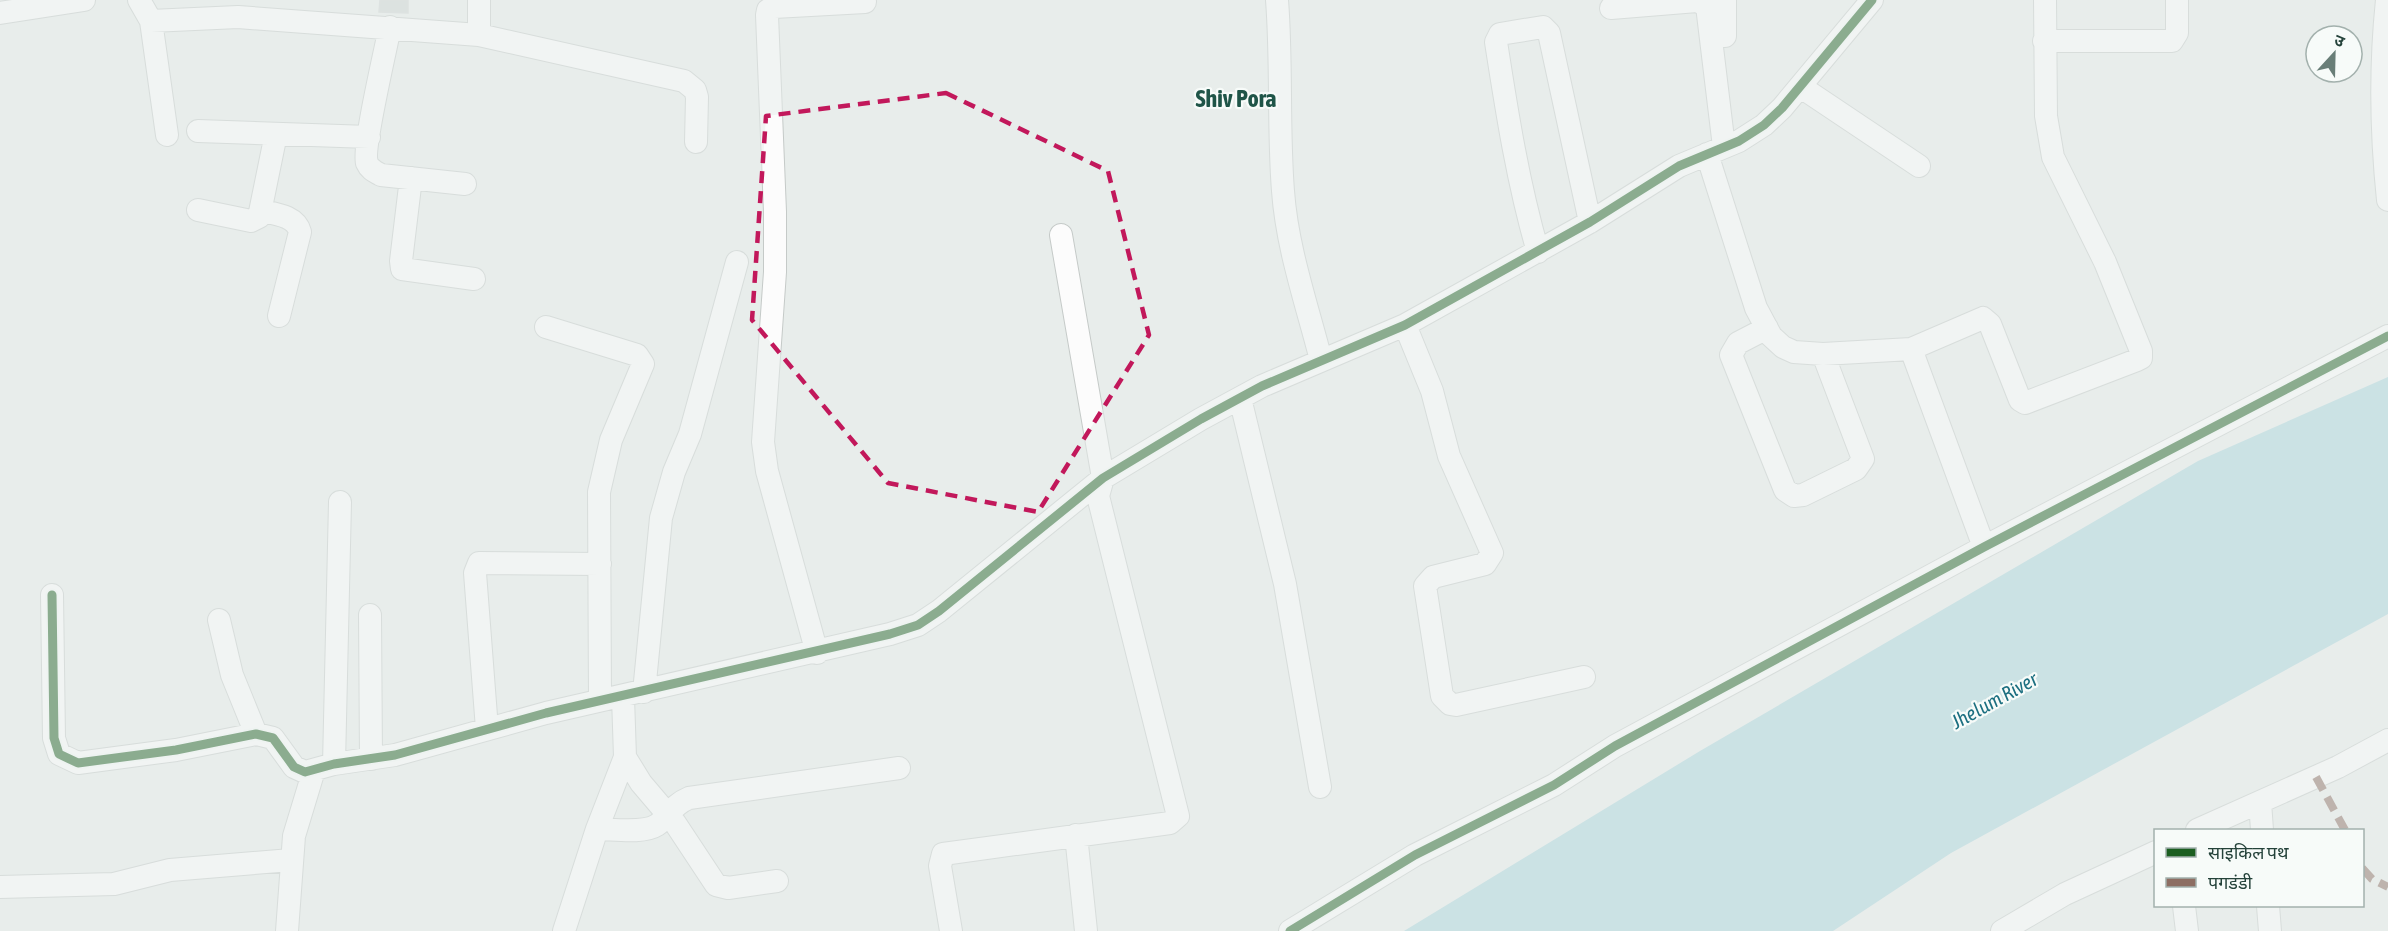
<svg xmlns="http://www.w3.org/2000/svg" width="2388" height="931" font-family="'Asap Condensed','Noto Sans Devanagari',sans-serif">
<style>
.water{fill:#a9d4db}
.building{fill:#cfd4d2;stroke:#d1d6d4;stroke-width:1.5}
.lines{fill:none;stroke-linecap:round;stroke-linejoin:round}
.minor-casing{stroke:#c5cac8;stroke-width:24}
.minor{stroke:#fcfcfc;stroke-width:22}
.quiet{stroke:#8d6e63;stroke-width:8;stroke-dasharray:15 8;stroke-linecap:butt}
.cycleway-casing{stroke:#f7fbf9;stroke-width:13}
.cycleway{stroke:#1b5e20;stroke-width:9}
.marked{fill:none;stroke:#c2185b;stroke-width:4.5;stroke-dasharray:12 8;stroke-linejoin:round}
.labels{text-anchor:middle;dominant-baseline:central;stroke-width:4.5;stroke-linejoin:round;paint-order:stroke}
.water-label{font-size:20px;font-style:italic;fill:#1c6f80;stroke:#f7fbf9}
.district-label{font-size:24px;font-weight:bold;fill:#1f5548;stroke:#f7fbf9}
</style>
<rect width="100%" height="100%" fill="#e8edeb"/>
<path class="water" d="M2388,377V614L1951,853L1833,931H1404L1700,751L2198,461Z"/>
<path class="building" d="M380,0H408V13L379,12Z"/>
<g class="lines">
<defs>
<path id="minor" d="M139,0L151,21L167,135
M1277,0C1282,64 1278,128 1283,191C1287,248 1307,305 1321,360
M2387,0C2380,67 2381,133 2388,200
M1611,8L1697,1L1707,6L1724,147
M0,13L84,0
M151,21L238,17L479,35L684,81L695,90L697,97L696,142
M390,27C386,48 362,149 367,163C370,170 376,172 381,175L465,184
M479,35V0
M1725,36V0
M2044,41H2172L2177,33V0
M1801,87L1919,166
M198,131L369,137
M1707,154L1756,308L1771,336L1783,347L1794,352L1823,354L1911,349L1983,318L1990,324L2020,400L2025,403L2137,360L2141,358V351L2105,262L2053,157L2046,116L2045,0
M411,178L401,261L402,269L474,279
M198,210L251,221L259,217L276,134
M262,211C276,214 296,216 300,232L279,316
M1538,252C1518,183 1507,113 1496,42L1500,34L1543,27L1549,33L1590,222
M1405,325L1432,391L1449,456L1492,553L1485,564L1433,577L1425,586L1442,696L1450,704L1456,705L1584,677
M546,327L637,355L643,364L611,440L599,492L600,700
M1767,328L1738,343L1731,355L1785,490L1794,496L1803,495L1856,469L1863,459L1823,354
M1911,349L1984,547
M1240,398L1285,584L1320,787
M52,595L54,738L59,754L78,763L176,750L256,734L273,738L294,767L305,772L334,764L395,755L546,713L890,634L918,625L939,611L1103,478L1201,419L1262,386L1405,325L1590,222L1679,166L1739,141L1764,125L1782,108L1872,0
M370,615L371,759
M219,620L232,675L256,734
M817,653L767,471L763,442L775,272V212L767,15L768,10L774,7L865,2
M644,692L661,518L674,472L690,434L737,262
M487,729L475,573L479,563L600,564
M625,757L641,783L675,823L716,885L728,888L777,881
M334,764L340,502
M2260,802L2262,830
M597,829C613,829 643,834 657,825C670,816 672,805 689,798L899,768
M2197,830L2338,767L2388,740
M1076,835L1086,931
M0,887L114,884L170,870L291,860
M2184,906L2187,931
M2268,906L2270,931
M287,931L294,836L314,770
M564,931L597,829L625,757L623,697
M951,931L940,866L943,854L1170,823L1178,816L1098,496L1103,478L1061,235
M1290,931L1415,855L1554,785L1615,746L1984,547L2388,336
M2002,931L2065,894L2156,852"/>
</defs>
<use href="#minor" class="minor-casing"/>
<use href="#minor" class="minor"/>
<path class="quiet" d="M2316,777L2345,830
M2362,868L2372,879L2388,887"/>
<defs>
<path id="cycleway" d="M52,595L54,738L59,754L78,763L176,750L256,734L273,738L294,767L305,772L334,764L395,755L546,713L890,634L918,625L939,611L1103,478L1201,419L1262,386L1405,325L1590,222L1679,166L1739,141L1764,125L1782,108L1872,0
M1290,931L1415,855L1554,785L1615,746L1984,547L2388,336"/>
</defs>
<use href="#cycleway" class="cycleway-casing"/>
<use href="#cycleway" class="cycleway"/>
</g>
<path d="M0 0H2388V931H0ZM946,93L1108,171L1149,335L1038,512L888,483L752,320L766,116Z" fill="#e8edeb" fill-opacity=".55" fill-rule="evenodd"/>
<path class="marked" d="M946,93L1108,171L1149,335L1038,512L888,483L752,320L766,116Z"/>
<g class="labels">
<g class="water-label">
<text transform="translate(1994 700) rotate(-29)">Jhelum River</text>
</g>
<g class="district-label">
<text x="1236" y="98">Shiv Pora</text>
</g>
</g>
<rect x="2154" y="829" width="210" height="78" fill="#f7fbf9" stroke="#a3b1ad" stroke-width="1.5"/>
<rect x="2166" y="848" width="30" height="9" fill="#1b5e20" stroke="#a3b1ad" stroke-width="1.5"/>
<text x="2208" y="859" font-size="18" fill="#24423a">साइकिल पथ</text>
<rect x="2166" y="878" width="30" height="9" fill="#8d6e63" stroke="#a3b1ad" stroke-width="1.5"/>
<text x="2208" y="889" font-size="18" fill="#24423a">पगडंडी</text>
<g transform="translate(2334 54) rotate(22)"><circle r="28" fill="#f7fbf9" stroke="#a3b1ad" stroke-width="1.5"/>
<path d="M0-4.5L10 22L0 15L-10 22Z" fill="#697e78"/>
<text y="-9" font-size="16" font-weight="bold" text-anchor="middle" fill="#24423a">उ</text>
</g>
</svg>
